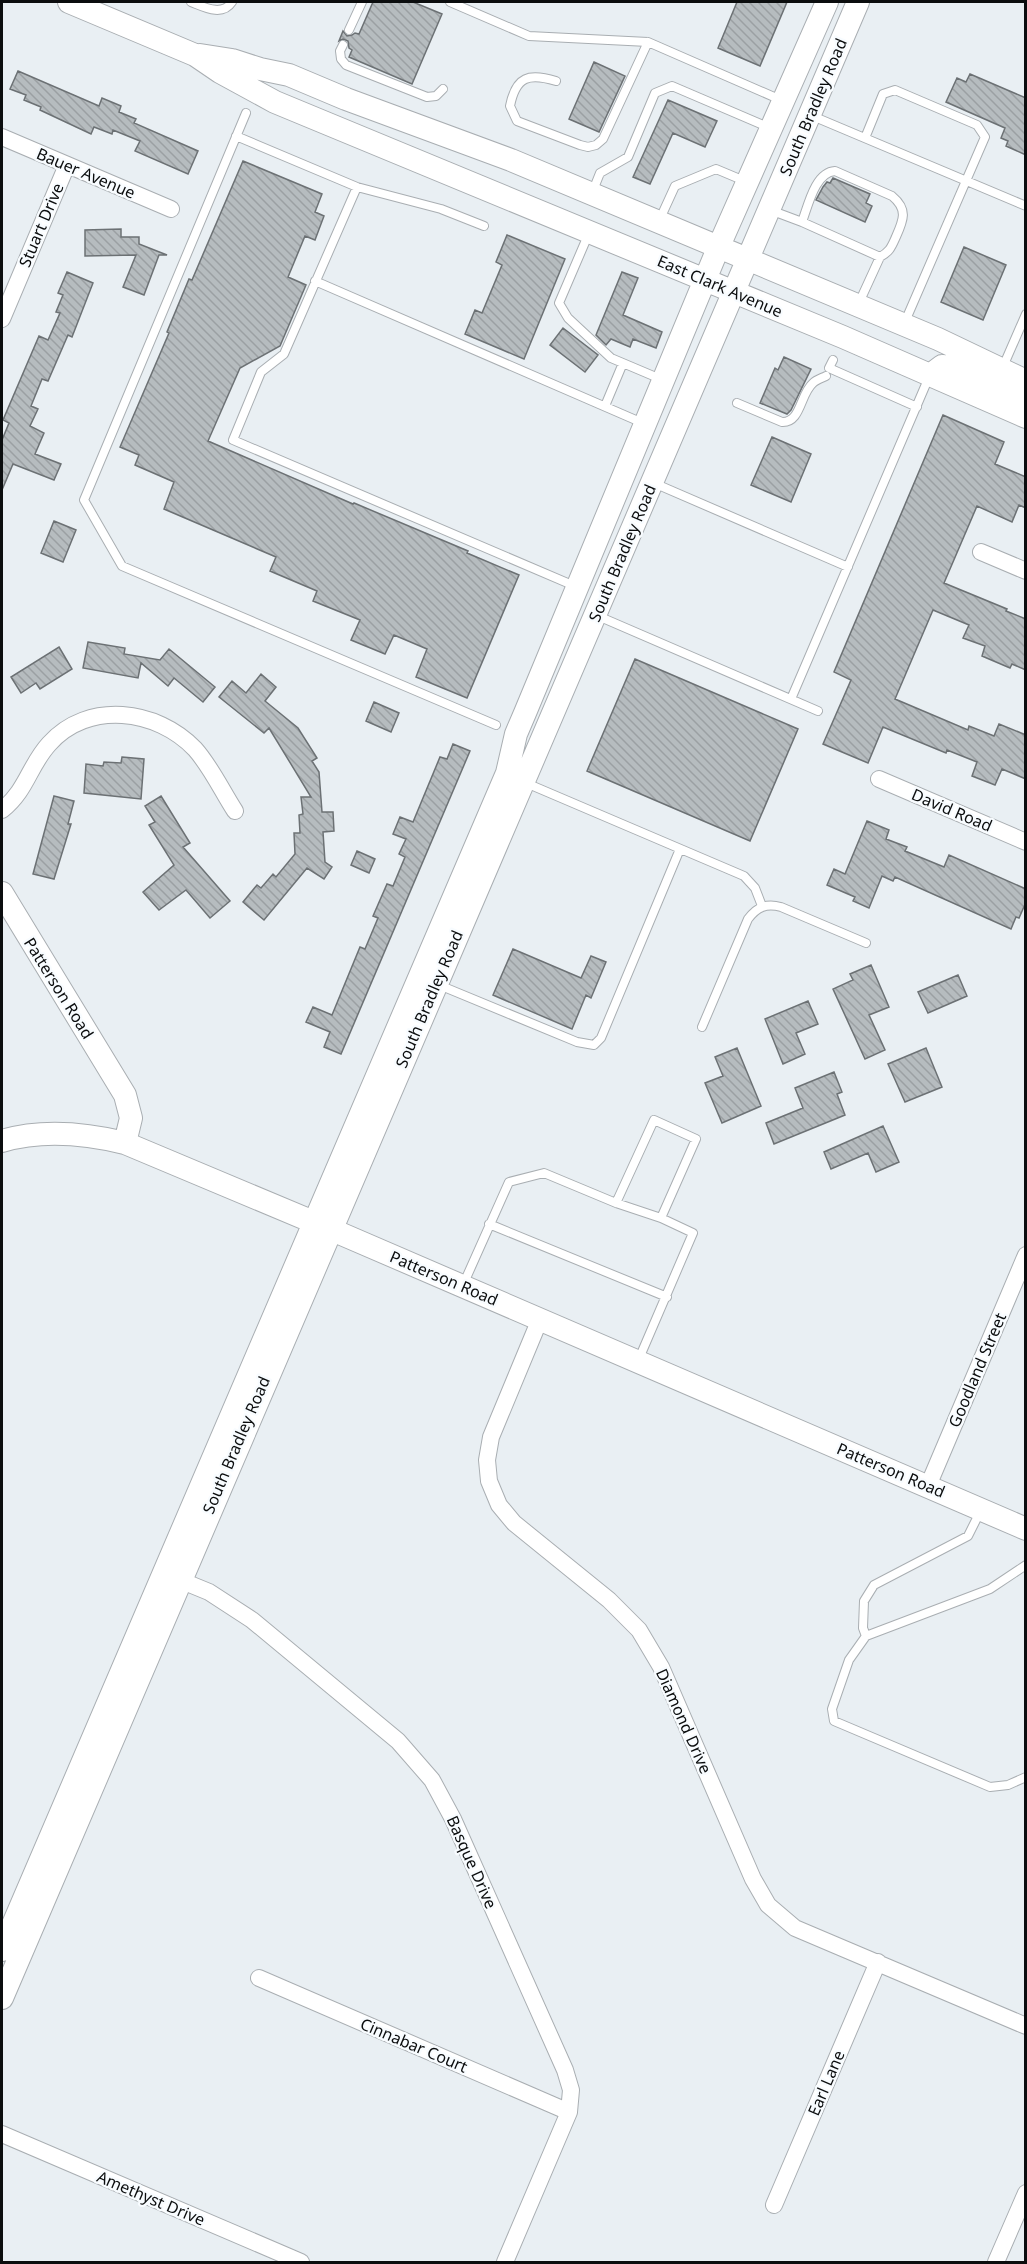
<svg xmlns="http://www.w3.org/2000/svg" width="1027" height="2264" font-family="'Noto Sans',sans-serif">
<style>
.building{fill:url(#building-back-hatch);stroke:#6c7174;stroke-width:1.5}
.lines{fill:none;stroke-linecap:round;stroke-linejoin:round}
.lane-casing{stroke:#a9aeb2;stroke-width:10}
.street-casing{stroke:#a9aeb2;stroke-width:18}
.secondary-casing{stroke:#a9aeb2;stroke-width:24}
.lane{stroke:#fff;stroke-width:8}
.street{stroke:#fff;stroke-width:16}
.secondary{stroke:#fff;stroke-width:22}
.labels{text-anchor:middle;dominant-baseline:central;stroke-width:4.5;stroke-linejoin:round;paint-order:stroke}
.street-label{font-size:16px;fill:#0b0d0e;stroke:#f8fcff}
</style>
<defs>
<pattern id="building-back-hatch" width="6" height="6" patternUnits="userSpaceOnUse" patternTransform="scale(1.5)"><rect width="6" height="6" fill="#b6bcbf"/><path d="M-1 5l2 2M0 0l6 6M5-1l2 2" fill="none" stroke="#9ba0a3"/></pattern>
</defs>
<rect width="100%" height="100%" fill="#e9eff3"/>
<path class="building" d="M373,2H413L442,14L412,84L349,57L352,50L349,48L348,41L343,39L339,41L343,31L347,36L352,35L355,33L359,34Z
M737,2H787L760,66L718,48Z
M594,62L625,76L599,132L569,119Z
M18,71L99,106L102,98L121,106L119,112L136,119L134,123L198,151L188,174L135,151L140,141L113,130L112,134L94,127L91,134L40,110L41,107L24,100L26,95L10,89Z
M970,74L1026,98V155L1006,146L1008,141L1001,138L1005,128L946,102L957,78L966,82Z
M668,100L717,121L705,147L673,133L650,184L633,177Z
M243,161L322,194L315,212L324,216L315,240L305,236L288,277L306,285L280,346L240,368L208,441L353,504L354,503L468,551L467,553L519,575L467,698L416,677L427,649L394,635L385,654L351,640L360,620L313,601L317,591L270,571L276,557L164,509L174,482L135,465L139,455L120,447L169,333L167,332L189,279L192,280Z
M833,178L870,194L866,203L872,206L865,222L816,200L823,187L827,182L830,183Z
M121,229V237H139V244L167,255H159L144,295L123,287L136,255L85,256V230Z
M507,235L565,259L524,359L465,334L475,310L482,313L502,265L496,262Z
M964,247L1006,265L983,320L941,302Z
M67,272L93,283L72,337L68,335L48,381L42,379L31,406L38,409L30,426L44,433L35,454L61,464L54,480L13,464L2,490V440L9,423L3,420L39,336L48,340L60,313L56,312L63,295L58,293Z
M622,272L638,278L623,315L662,332L656,348L633,339L630,347L611,339L606,345L596,335Z
M563,328L598,355L585,372L550,345Z
M784,357L811,369L791,410L787,414L760,403L775,368L778,370Z
M943,415L1004,442L995,464L1026,477V508L1019,505L1012,522L977,506L944,583L1007,609L1006,611L1026,619V670L1012,664L1010,668L982,656L985,646L963,638L969,625L933,610L895,699L968,730L969,726L994,736L999,724L1026,735V779L1002,769L995,785L972,776L977,762L947,750L946,753L883,727L868,763L823,744L851,680L834,672Z
M772,437L811,454L791,502L751,485Z
M54,521L76,530L63,562L41,553Z
M88,642L125,648L124,654L160,660L169,649L215,687L203,702L174,678L168,686L141,663L138,678L83,668Z
M59,647L72,669L40,689L36,683L21,693L11,677Z
M635,659L798,729L750,841L587,771Z
M261,674L276,687L265,701L298,728L317,758L312,761L319,772L322,812H333L334,831L323,832L325,862L332,867L324,879L307,868L264,920L243,902L257,885L261,888L273,874L276,877L295,854L294,833H300L299,815L303,814L301,797H311L269,728L264,733L219,697L232,681L246,693Z
M374,702L399,713L391,732L366,721Z
M453,744L470,751L341,1054L324,1047L330,1032L306,1022L313,1007L332,1015L360,947L365,949L378,918L373,916L387,884L393,886L405,857L399,854L406,839L393,834L400,817L413,822L440,757L447,759Z
M122,757L144,759L141,799L84,793L86,764L103,766L104,762L121,763Z
M54,796L74,801L68,824H71L54,879L33,874Z
M161,796L190,843L183,847L230,901L210,918L186,890L159,910L143,892L174,865L149,825L155,822L145,806Z
M867,821L889,830L886,839L907,847L905,851L944,867L949,855L1026,889V902L1019,918L1016,917L1011,929L895,877L893,881L882,876L869,908L853,901L855,897L827,885L834,869L845,874Z
M357,851L375,859L369,873L351,865Z
M513,949L581,978L591,956L606,962L591,998L586,995L572,1029L493,995Z
M871,965L889,1007L869,1015L885,1050L865,1059L833,989L853,980L850,974Z
M958,975L967,996L928,1013L918,992Z
M808,1001L818,1024L796,1033L805,1054L783,1064L765,1019Z
M737,1048L761,1106L722,1123L705,1083L723,1076L715,1057Z
M926,1048L942,1087L905,1102L888,1064Z
M834,1072L842,1092L837,1094L845,1115L774,1144L766,1123L803,1108L795,1088Z
M883,1126L899,1162L876,1172L868,1153L831,1169L824,1152Z"/>
<g class="lines">
<defs>
<path id="lane" d="M191,2C204,7 222,17 232,2
M450,2L529,36L648,42L781,100
M349,30L362,2
M343,45L340,51L341,59L346,65L427,97L436,96L443,89
M556,81C529,73 516,76 510,106L517,121L580,145L588,147L596,145L603,139L648,42
M246,113L84,500L122,566L496,725
M810,115L1026,206
M236,136L357,187L441,209L484,226
M865,138L883,94L895,90L977,125L985,137L904,324
M357,187L284,354L261,372L233,440L577,587
M592,193L600,173L628,157L655,93L672,86L770,128
M770,210L802,222L880,257L858,305
M659,221L675,186L716,169L747,182
M802,222C808,206 815,172 835,171L892,196C909,210 903,221 895,239C891,248 889,252 880,257
M589,233L559,303L568,318L611,358L663,380
M315,281L645,424
M833,360L829,368L917,407
M1002,369L1026,314
M737,403L782,422C801,423 800,394 813,383C816,380 822,378 826,376
M605,406L623,363
M656,484L848,567
M598,616L818,711
M791,699L929,377
M526,783L744,876L755,888L762,906
M439,985L577,1042L594,1045L601,1038L680,849
M702,1027L748,919C757,907 766,903 781,907L866,943
M616,1203L654,1120L696,1139L661,1218
M489,1224L667,1297
M463,1285L509,1182L544,1173L616,1203L661,1218L693,1233L638,1361
M1026,1565L990,1589L866,1636L849,1660L832,1709L834,1721L990,1787L1008,1785L1026,1777
M866,1636L863,1628L864,1601L874,1585L968,1536L981,1510"/>
<path id="street" d="M2,137L171,209
M2,319L67,165
M981,552L1026,571
M879,779L1026,842
M2,810C27,790 29,766 49,744C88,700 157,709 195,749C211,767 222,791 235,811
M540,1319L491,1437L487,1460L489,1481L499,1505L514,1523L609,1600L639,1630L661,1667L753,1879L768,1905L795,1928L1026,2026
M928,1486L1026,1255
M170,1576L209,1592L252,1620L398,1741L432,1780L453,1819L565,2070L571,2090L569,2112L505,2262
M259,1978L569,2112
M2,2134L301,2262
M774,2205L878,1962
M996,2262L1026,2193"/>
<path id="secondary" d="M69,2L195,55L220,72L275,102L843,337L1026,417
M200,55L232,60L260,69L289,75L346,99L511,160L938,339L1026,381
M930,375L942,366L954,367L1026,397
M2,893L125,1095L131,1118L125,1143L330,1229L1026,1529
M2,1141C42,1129 84,1133 125,1143
M2,1950L507,773L516,734L525,713L719,246L827,2
M2,1998C284,1331 577,669 858,2"/>
</defs>
<use href="#lane" class="lane-casing"/>
<use href="#street" class="street-casing"/>
<use href="#secondary" class="secondary-casing"/>
<use href="#lane" class="lane"/>
<use href="#street" class="street"/>
<use href="#secondary" class="secondary"/>
</g>
<g class="labels">
<g class="street-label">
<text transform="translate(813 107) rotate(-67)">South Bradley Road</text>
<text transform="translate(86 173) rotate(23)">Bauer Avenue</text>
<text transform="translate(41 225) rotate(-67)">Stuart Drive</text>
<text transform="translate(720 286) rotate(23)">East Clark Avenue</text>
<text transform="translate(622 553) rotate(-67)">South Bradley Road</text>
<text transform="translate(952 810) rotate(23)">David Road</text>
<text transform="translate(59 988) rotate(58)">Patterson Road</text>
<text transform="translate(429 999) rotate(-67)">South Bradley Road</text>
<text transform="translate(444 1278) rotate(23)">Patterson Road</text>
<text transform="translate(977 1370) rotate(-67)">Goodland Street</text>
<text transform="translate(236 1445) rotate(-67)">South Bradley Road</text>
<text transform="translate(891 1470) rotate(23)">Patterson Road</text>
<text transform="translate(684 1721) rotate(66)">Diamond Drive</text>
<text transform="translate(472 1862) rotate(66)">Basque Drive</text>
<text transform="translate(414 2045) rotate(23)">Cinnabar Court</text>
<text transform="translate(826 2083) rotate(-67)">Earl Lane</text>
<text transform="translate(151 2198) rotate(23)">Amethyst Drive</text>
</g>
</g>
<rect width="1027" height="2264" fill="none" stroke="#0b0d0e" stroke-width="6"/>
</svg>
